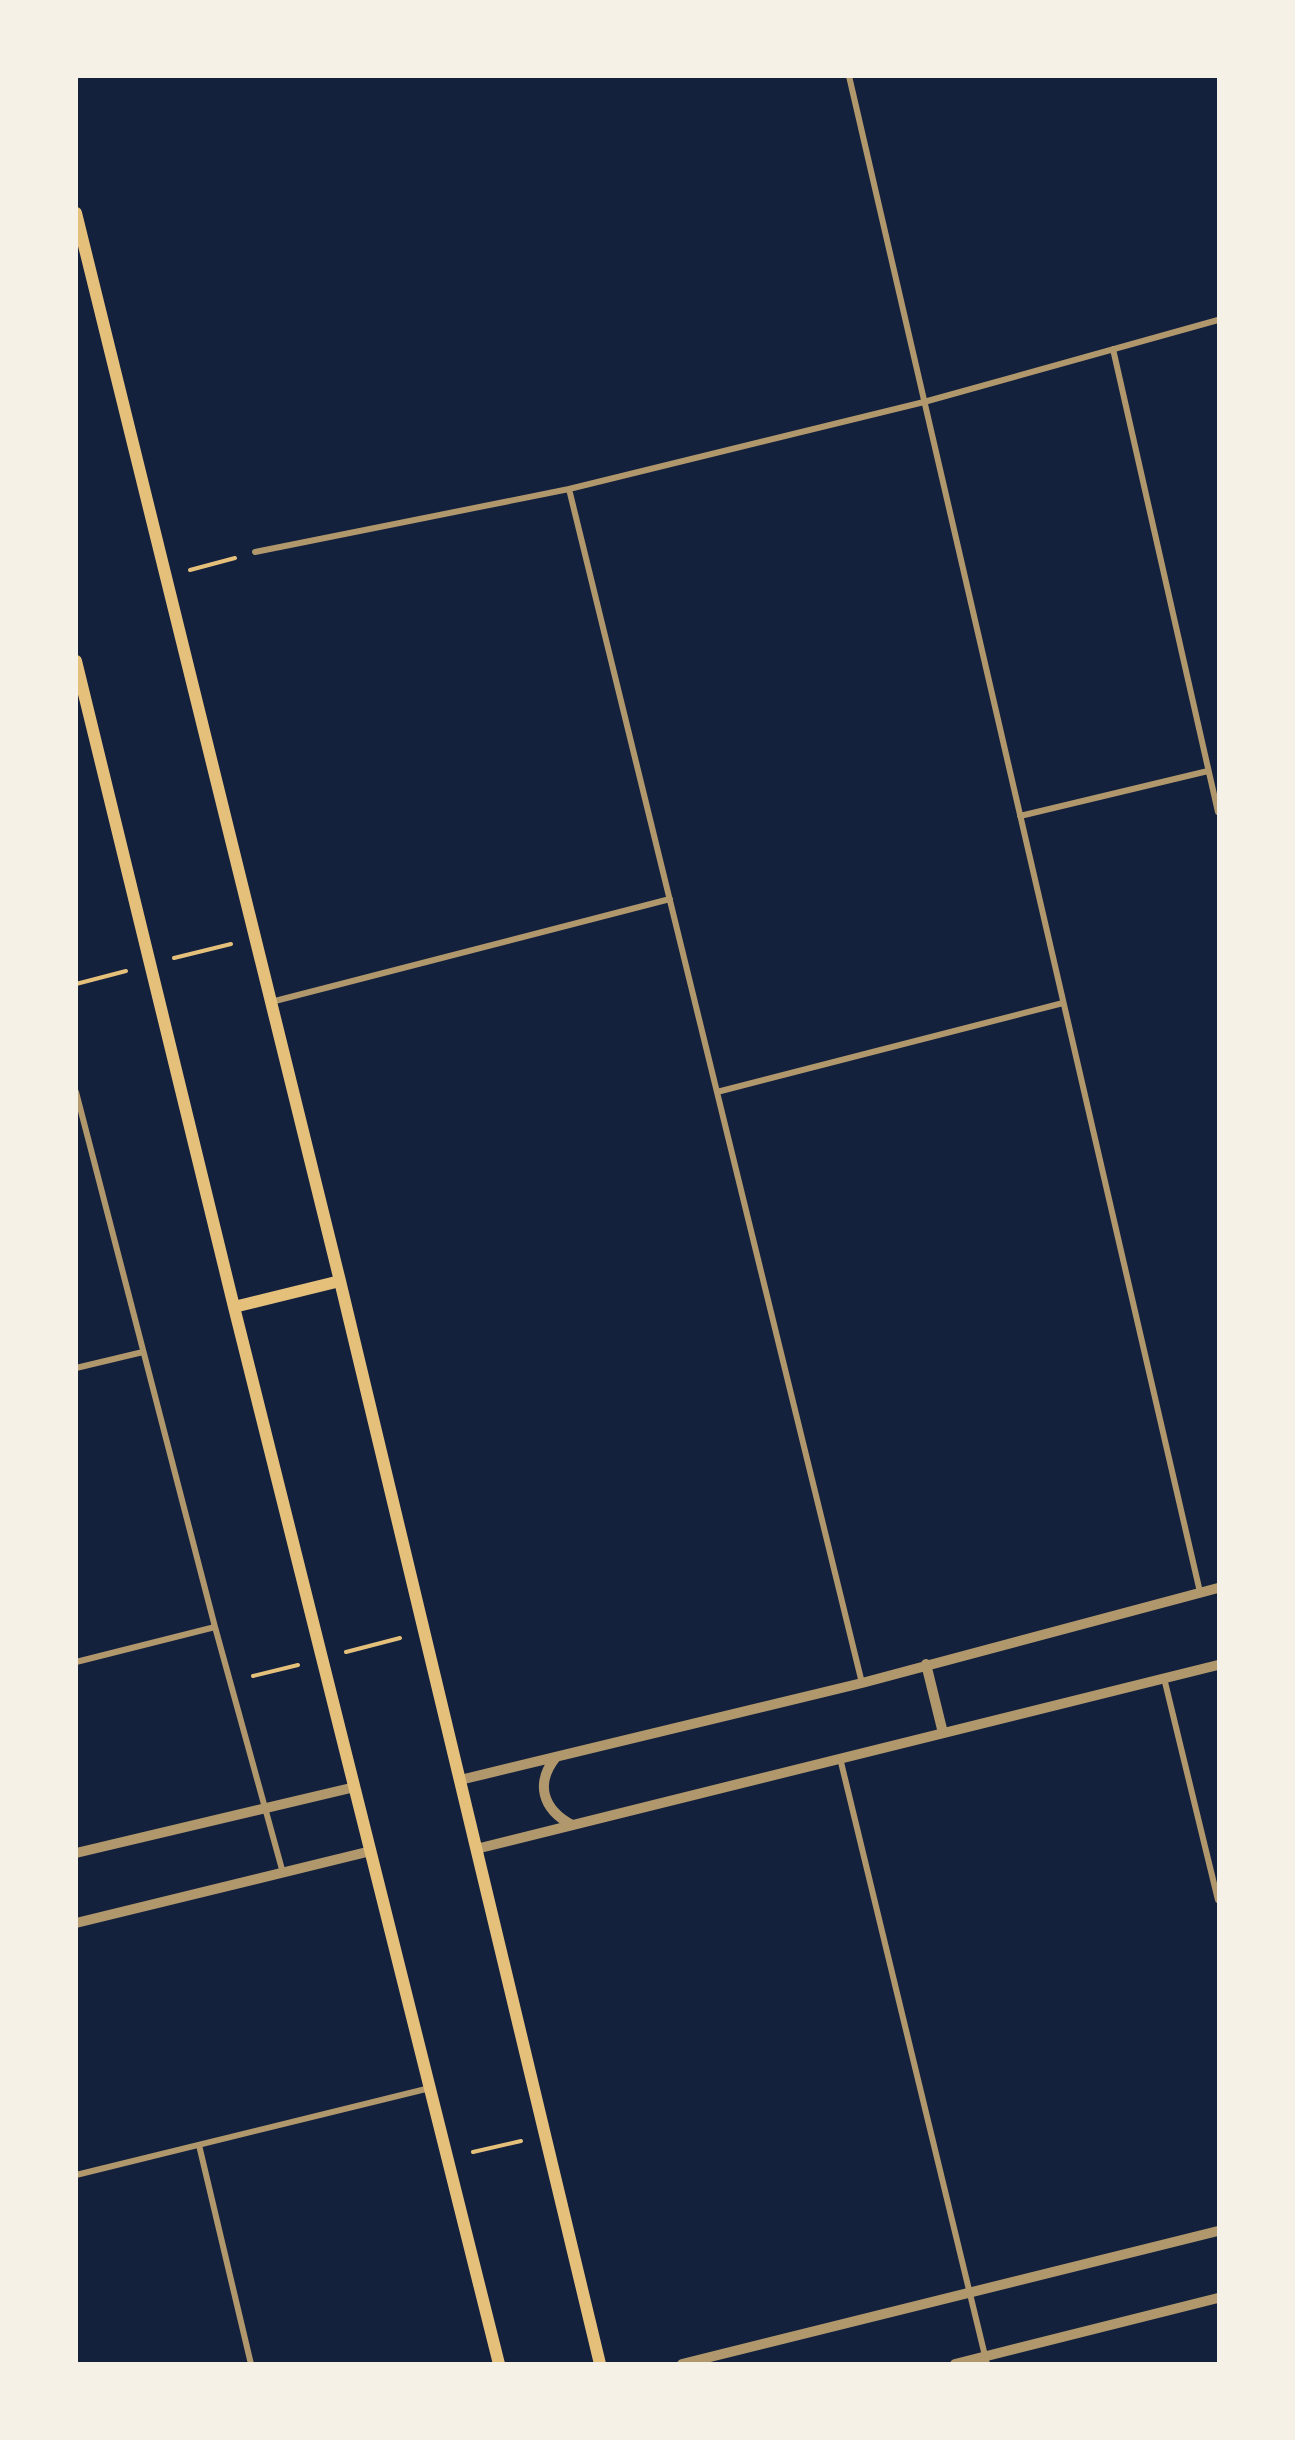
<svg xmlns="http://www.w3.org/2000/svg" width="1295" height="2440" font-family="Roboto,sans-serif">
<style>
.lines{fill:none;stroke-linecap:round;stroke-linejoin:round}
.path{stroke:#e5c07b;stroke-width:4}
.minor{stroke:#b1986c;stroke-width:6}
.tertiary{stroke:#b1986c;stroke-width:10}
.secondary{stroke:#e5c07b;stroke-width:12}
</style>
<rect width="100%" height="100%" fill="#14213d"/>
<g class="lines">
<path class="path" d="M190,570L235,558
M174,958L231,944
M76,984L126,971
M346,1652L400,1638
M253,1676L298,1665
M473,2152L521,2141"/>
<path class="minor" d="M849,76L1200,1592
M1113,349L1218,812
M569,489L862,1683
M255,552L569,489L924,402L1218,320
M1020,816L1208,771
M271,1002L670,899
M76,1092L215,1627L283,1873
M717,1092L1063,1003
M76,1368L143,1352
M76,1662L215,1627
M1164,1678L1218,1900
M840,1758L987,2364
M199,2145L251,2364
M76,2175L430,2088"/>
<path class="tertiary" d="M926,1664L943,1733
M556,1757C535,1783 542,1809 572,1825
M460,1780L862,1683L1218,1588
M476,1849L1218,1665
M76,1853L355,1787
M76,1923L371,1851
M682,2364L1218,2231
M955,2364L1218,2298"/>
<path class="secondary" d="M76,213L340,1281L600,2364
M76,661L234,1307L499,2364
M234,1307L340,1281"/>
</g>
<rect width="1295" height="2440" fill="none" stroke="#f6f1e7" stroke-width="156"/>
</svg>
